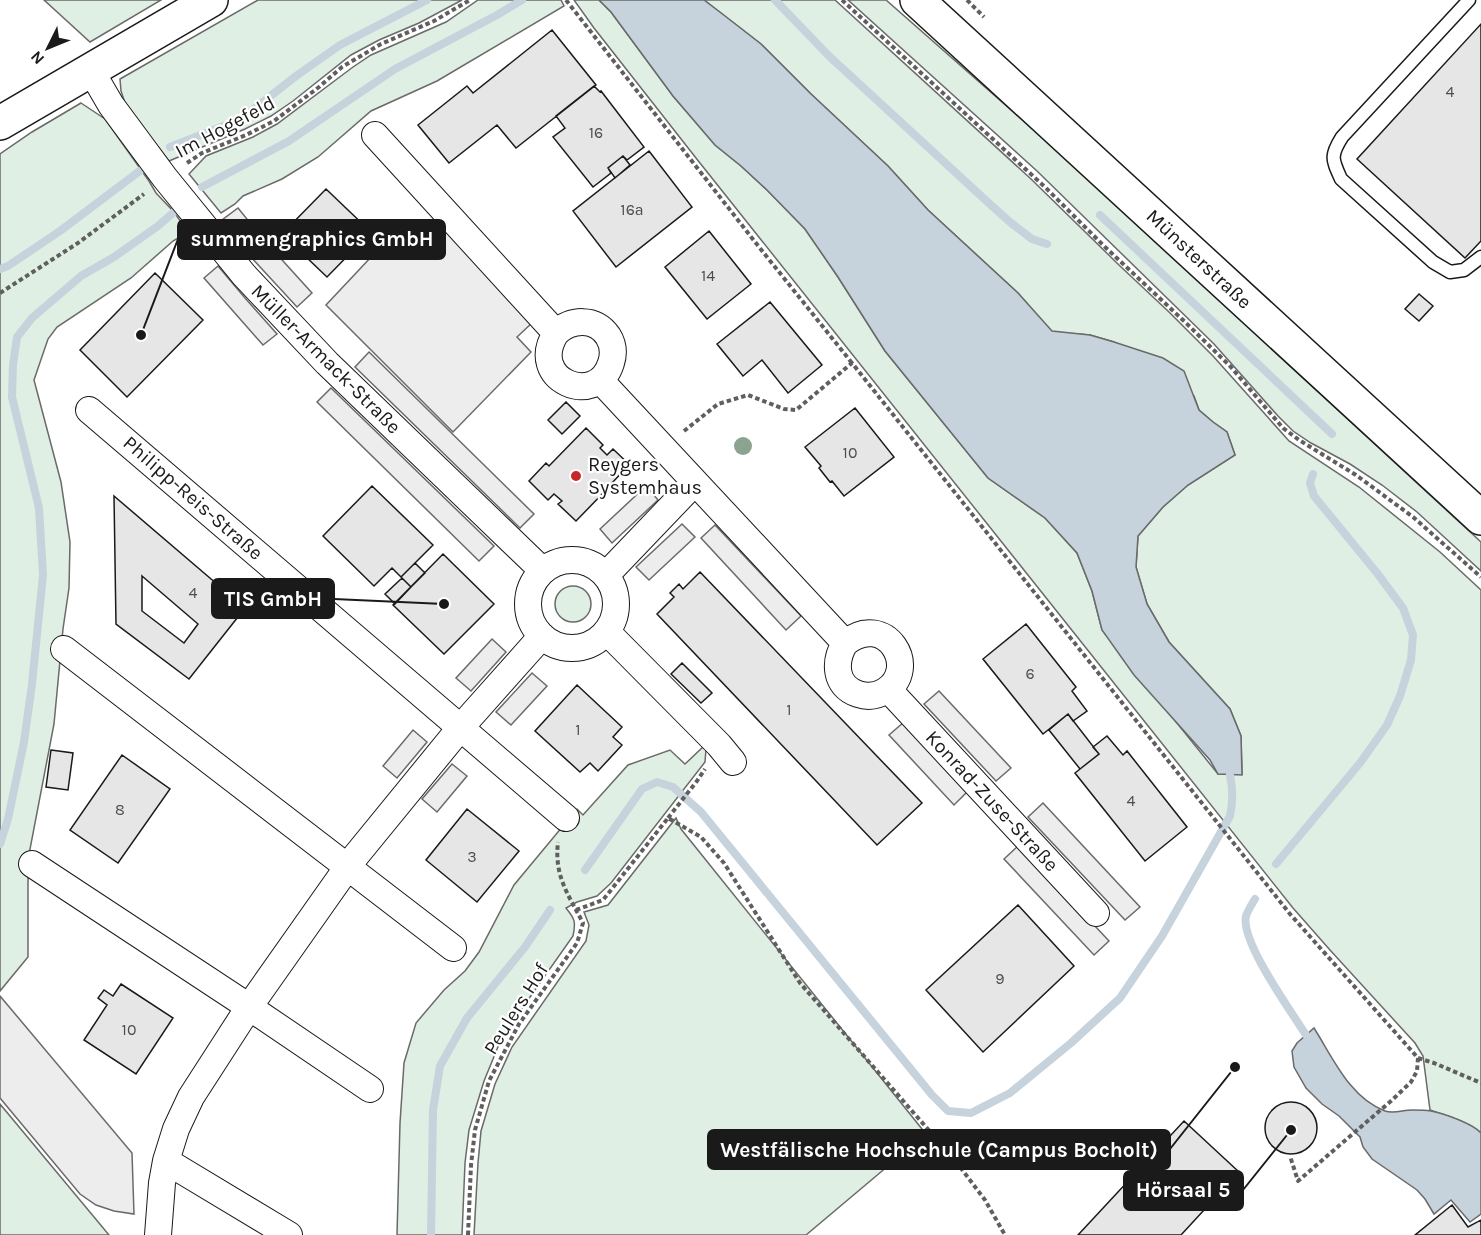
<svg xmlns="http://www.w3.org/2000/svg" width="1481" height="1235" font-family="Karla,sans-serif">
<style>
.green{fill:#e0efe3;stroke:#6a6a6a;stroke-width:1.5}
.parking{fill:#ededed;stroke:#6a6a6a;stroke-width:1.5}
.water{fill:#c6d2dc;stroke:#6a6a6a;stroke-width:1.5}
.lines{fill:none;stroke-linecap:round;stroke-linejoin:round}
.stream{stroke:#c6d2dc;stroke-width:8}
.building{fill:#e6e6e6;stroke:#1a1a1a;stroke-width:1.5;fill-rule:evenodd}
.lane-casing{stroke:#1a1a1a;stroke-width:15}
.street-casing{stroke:#1a1a1a;stroke-width:28}
.secondary-casing{stroke:#1a1a1a;stroke-width:36}
.path{stroke:#5f5f5f;stroke-width:4;stroke-dasharray:4.5 3;stroke-linecap:butt}
.lane{stroke:#fff;stroke-width:12}
.street{stroke:#fff;stroke-width:26}
.secondary{stroke:#fff;stroke-width:33}
.tree{fill:#8aa48f}
.poi-dot{fill:#c62828;stroke:#fff;stroke-width:2}
.labels{text-anchor:middle;dominant-baseline:central;stroke-width:4.5;stroke-linejoin:round;paint-order:stroke}
.number-label{font-size:16px;fill:#4d4d4d}
.street-label{font-size:20px;fill:#1a1a1a;stroke:#fff}
.poi-label{font-size:20px;fill:#1a1a1a;stroke:#fff;text-anchor:start}
.leader{fill:none;stroke:#1a1a1a;stroke-width:2}
.callout-dot{fill:#1a1a1a;stroke:#fff;stroke-width:2}
.callout{fill:#1a1a1a;stroke:#1a1a1a;stroke-width:2}
.callout-label{font-size:21px;text-anchor:middle;font-weight:bold;fill:#fff}
</style>
<rect width="100%" height="100%" fill="#fff"/>
<path class="green" d="M44,0H161L90,42Z
M258,0H462L419,23L379,40L351,55L293,101L271,116L245,129L169,161L126,106L121,91L120,79Z
M478,0H561L564,6L437,81L371,111L318,157L282,179L243,196L235,204L221,213L189,174L206,156L253,137L277,124L353,67L371,55L446,22Z
M574,0H599L611,12L673,96L715,145L741,166L767,190L805,229L838,277L885,351L988,478L1045,518L1077,553L1092,591L1102,630L1218,774H1242L1241,736L1230,709L1169,642L1147,604L1136,567L1138,536L1163,507L1188,485L1235,455L1227,432L1213,422L1199,410L1194,396L1114,342L1090,335L1052,332L1018,293L928,210L888,166L811,94L761,44L704,0H835L1031,179L1120,266L1169,312L1213,356L1289,441L1359,487L1440,552L1481,590V1133C1469,1121 1446,1116 1430,1110L1423,1056L1415,1043L1330,950L1293,908L696,158L594,28Z
M848,0H886L1052,146L1481,542V571L1417,512L1382,485L1350,464L1311,443L1293,431L1278,416L1214,344L1037,171Z
M81,103L105,119L149,181L156,193L174,212L188,232L173,241L131,278L57,327L48,339L34,380L61,482L70,542L69,588L63,629L54,724L30,849L28,881V957L0,991V154L32,132Z
M555 604a18 18 0 1 1 36 0a18 18 0 1 1-36 0Z
M703,747L706,749L705,762L611,883L597,896L577,902L566,908C575,919 576,922 573,936L516,1017L500,1042L484,1081L469,1130L465,1163L462,1235H397L400,1123L404,1063L416,1023L444,990L465,971L479,952L514,885L577,809L583,815L628,765L670,750L685,764Z
M676,818L681,829L926,1134L806,1235H474L478,1163L481,1131L495,1084L512,1047L586,941L589,925L584,912L608,905Z
M0,1104L109,1235H0Z"/>
<path class="parking" d="M238,208L264,240L312,293L297,307L249,255L222,220Z
M437,220L533,322L517,337L531,352L453,432L326,305L404,222L418,237Z
M218,266L245,298L277,334L263,345L204,278Z
M369,352L534,514L520,528L355,367Z
M331,388L494,546L479,561L317,402Z
M646,486L658,500L612,543L600,529Z
M682,524L695,537L649,580L636,567Z
M715,525L801,616L786,630L701,538Z
M492,639L506,652L471,691L456,678Z
M532,673L547,686L511,725L496,712Z
M939,691L1011,768L996,781L924,704Z
M904,722L968,791L954,805L889,735Z
M413,730L427,742L397,778L383,766Z
M452,764L467,776L437,812L422,799Z
M1043,803L1140,907L1125,920L1028,817Z
M1019,845L1109,941L1094,955L1004,859Z
M0,996L132,1153L134,1214L114,1211L96,1205L80,1194L0,1098Z"/>
<path class="water" d="M599,0H704L725,16L761,44L811,94L888,166L928,210L1018,293L1052,331L1090,335L1114,342L1163,358L1184,371L1199,410L1213,422L1227,432L1235,455L1188,485L1163,507L1138,536L1136,567L1147,604L1169,642L1230,709L1241,736L1242,775L1218,774L1210,760L1134,675L1102,630L1092,591L1077,553L1045,518L988,478L885,351L838,277L805,229L767,190L741,166L715,145L673,96L611,12Z
M1314,1028C1333,1058 1350,1098 1385,1111C1394,1114 1403,1110 1412,1110C1418,1110 1425,1110 1431,1111C1443,1113 1473,1124 1481,1133V1214L1470,1222L1451,1200L1434,1214L1425,1199L1417,1190L1372,1159L1363,1147L1360,1137L1339,1116L1322,1104L1306,1088L1294,1067L1292,1051L1297,1043Z"/>
<g class="lines">
<path class="stream" d="M775,0L830,57L992,206L1011,223L1032,239L1047,244
M170,147L241,119L296,76L340,45L427,0
M202,187L289,141L395,69L497,15L522,0
M1100,215L1332,434
M0,269L8,266L60,231L141,170
M0,844L8,819L24,742L32,684L43,575L39,508L12,397L13,365L17,337L32,318L81,276L114,257L158,226L174,212
M1276,864L1360,763L1387,725L1400,696L1411,660L1413,635L1403,608L1377,573L1314,496L1310,483L1313,474
M585,870L642,789L657,782L673,787L701,812L932,1095L948,1111L971,1113L1010,1093L1071,1043L1120,998L1162,936L1230,816C1233,802 1233,789 1230,775
M1255,899C1252,904 1248,910 1246,916C1240,941 1291,1011 1306,1035
M431,1235L433,1110L440,1066L467,1018L525,947L550,910"/>
</g>
<path class="building" d="M1481,24V241L1465,258L1357,159Z
M552,30L596,85L516,148L497,125L449,163L418,125L467,86L473,93Z
M594,86L600,92L601,91L644,147L627,160L623,156L608,168L611,173L593,187L553,137L565,128L556,116Z
M649,151L692,207L616,267L573,211Z
M623,156L630,165L615,178L608,168Z
M326,189L371,232L327,277L282,234Z
M709,231L751,284L707,319L665,267Z
M155,273L203,320L127,397L80,350Z
M1419,294L1433,306L1419,321L1405,309Z
M770,302L822,365L788,393L762,360L743,376L717,344Z
M566,402L580,416L562,434L548,420Z
M855,408L894,457L844,496L832,481L830,482L819,468L821,466L805,447Z
M586,428L603,445L600,448L607,455L613,449L633,468L630,472L626,468L612,483L615,486L612,489L609,487L576,521L558,504L562,501L554,494L548,500L529,481L546,463L549,466Z
M372,486L433,545L401,577L392,568L374,586L323,536Z
M114,496L245,608L189,679L116,624ZM142,576L198,624L184,643L142,611Z
M443,554L494,604L444,654L393,605Z
M415,563L425,573L411,587L401,577Z
M700,572L922,803L877,845L657,614L674,597L670,593L679,584L683,589Z
M402,578L411,587L395,604L385,594Z
M1026,624L1076,687L1072,691L1087,711L1073,721L1068,714L1043,734L983,659Z
M682,663L712,693L701,703L671,674Z
M577,685L622,727L613,737L622,745L598,771L590,763L580,772L535,731Z
M1068,714L1099,754L1080,769L1049,730Z
M1107,736L1123,755L1127,751L1187,827L1145,861L1075,773L1099,754L1093,747Z
M51,750L73,753L68,790L46,787Z
M122,755L170,789L118,863L70,830Z
M467,809L519,851L477,902L426,860Z
M1018,905L1074,966L983,1052L926,990Z
M121,984L173,1018L136,1074L84,1040L107,1005L98,998L104,990L113,996Z
M1265 1128a26 26 0 1 1 52 0a26 26 0 1 1-52 0Z
M1184,1121L1239,1172L1181,1235H1078Z
M1452,1205L1468,1227L1481,1220V1235H1415Z"/>
<g class="lines">
<defs>
<path id="lane" d="M1469,0L1342,137C1330,156 1332,159 1341,179L1433,262L1450,272L1464,270L1481,257"/>
<path id="street" d="M90,69L111,105L165,178L244,275L327,363L543,571
M375,135L556,333C571,319 595,317 608,336C613,344 614,354 611,363C597,409 526,380 556,333
M600,380L845,643C834,661 834,686 858,694C867,697 877,696 885,691C921,669 886,610 845,643
M89,410L566,818
M528 604a44 44 0 1 1 88 0a44 44 0 1 1-88 0Z
M606,575L695,482
M607,632L719,745L733,762
M64,649L453,948
M888,689L1096,913
M32,864L249,1007L370,1089
M166,1161L289,1235
M158,1235L162,1183L166,1161L176,1129L191,1097L249,1007L354,858L461,727L542,636"/>
<path id="secondary" d="M917,0L1481,518
M0,123L211,0"/>
</defs>
<use href="#lane" class="lane-casing"/>
<use href="#street" class="street-casing"/>
<use href="#secondary" class="secondary-casing"/>
<path class="path" d="M566,0L759,247L852,363
M842,0L1046,188L1104,246L1185,322L1230,366L1283,428L1299,440L1356,475L1413,517L1481,577
M967,0L984,17
M187,163L202,153L246,135L274,121L319,87L342,67L381,44L434,21L470,0
M0,293L78,243L144,194
M684,431L718,404L748,395L784,409L796,410L852,363L1290,914L1418,1058L1417,1071L1411,1082L1391,1101L1298,1181L1290,1156
M668,818L697,781L705,769
M576,910L603,900L668,818L701,837L724,863L800,983L954,1159L985,1200L1005,1235
M1418,1058L1434,1063L1481,1083
M468,1235L471,1165L475,1130L489,1081L519,1024L577,943L583,923C568,894 554,876 558,842"/>
<use href="#lane" class="lane"/>
<use href="#street" class="street"/>
<use href="#secondary" class="secondary"/>
</g>
<circle class="tree" cx="743" cy="446" r="9"/>
<circle class="poi-dot" cx="576" cy="476" r="6"/>
<g class="labels">
<g class="number-label">
<text x="1450" y="91">4</text>
<text x="596" y="132">16</text>
<text x="632" y="209">16a</text>
<text x="708" y="275">14</text>
<text x="850" y="452">10</text>
<text x="193" y="592">4</text>
<text x="1030" y="673">6</text>
<text x="789" y="709">1</text>
<text x="578" y="729">1</text>
<text x="1131" y="800">4</text>
<text x="120" y="809">8</text>
<text x="472" y="856">3</text>
<text x="1000" y="978">9</text>
<text x="129" y="1029">10</text>
</g>
<g class="street-label">
<text transform="translate(225 127) rotate(-28)">Im Hogefeld</text>
<text transform="translate(1199 259) rotate(43)">Münsterstraße</text>
<text transform="translate(326 359) rotate(45)">Müller-Armack-Straße</text>
<text transform="translate(193 498) rotate(41)">Philipp-Reis-Straße</text>
<text transform="translate(992 801) rotate(47)">Konrad-Zuse-Straße</text>
<text transform="translate(516 1009) rotate(-58)">Peulers Hof</text>
</g>
<g class="poi-label">
<text x="588" y="464">Reygers<tspan x="588" dy="23">Systemhaus</tspan></text>
</g>
</g>
<path class="leader" d="M141 335L178 239M444 604L334 599M1235 1067L1170 1149M1291 1130L1243 1190"/>
<g class="callout-dot">
<circle cx="141" cy="335" r="6"/>
<circle cx="444" cy="604" r="6"/>
<circle cx="1235" cy="1067" r="6"/>
<circle cx="1291" cy="1130" r="6"/>
</g>
<g class="callout">
<rect x="178" y="220" width="267" height="39" rx="6"/>
<rect x="212" y="579" width="122" height="39" rx="6"/>
<rect x="708" y="1130" width="462" height="39" rx="6"/>
<rect x="1124" y="1171" width="119" height="39" rx="6"/>
</g>
<g class="callout-label">
<text x="312" y="246">summengraphics GmbH</text>
<text x="273" y="606">TIS GmbH</text>
<text x="939" y="1157">Westfälische Hochschule (Campus Bocholt)</text>
<text x="1183" y="1197">Hörsaal 5</text>
</g>
<g transform="translate(48 48) rotate(227)" stroke="#ffffff" stroke-width="4.5" paint-order="stroke">
<path d="M0-4.5L10 22L0 15L-10 22Z" fill="#1a1a1a"/>
<text y="-9" font-size="16" font-weight="bold" text-anchor="middle" fill="#1a1a1a">N</text>
</g>
</svg>
